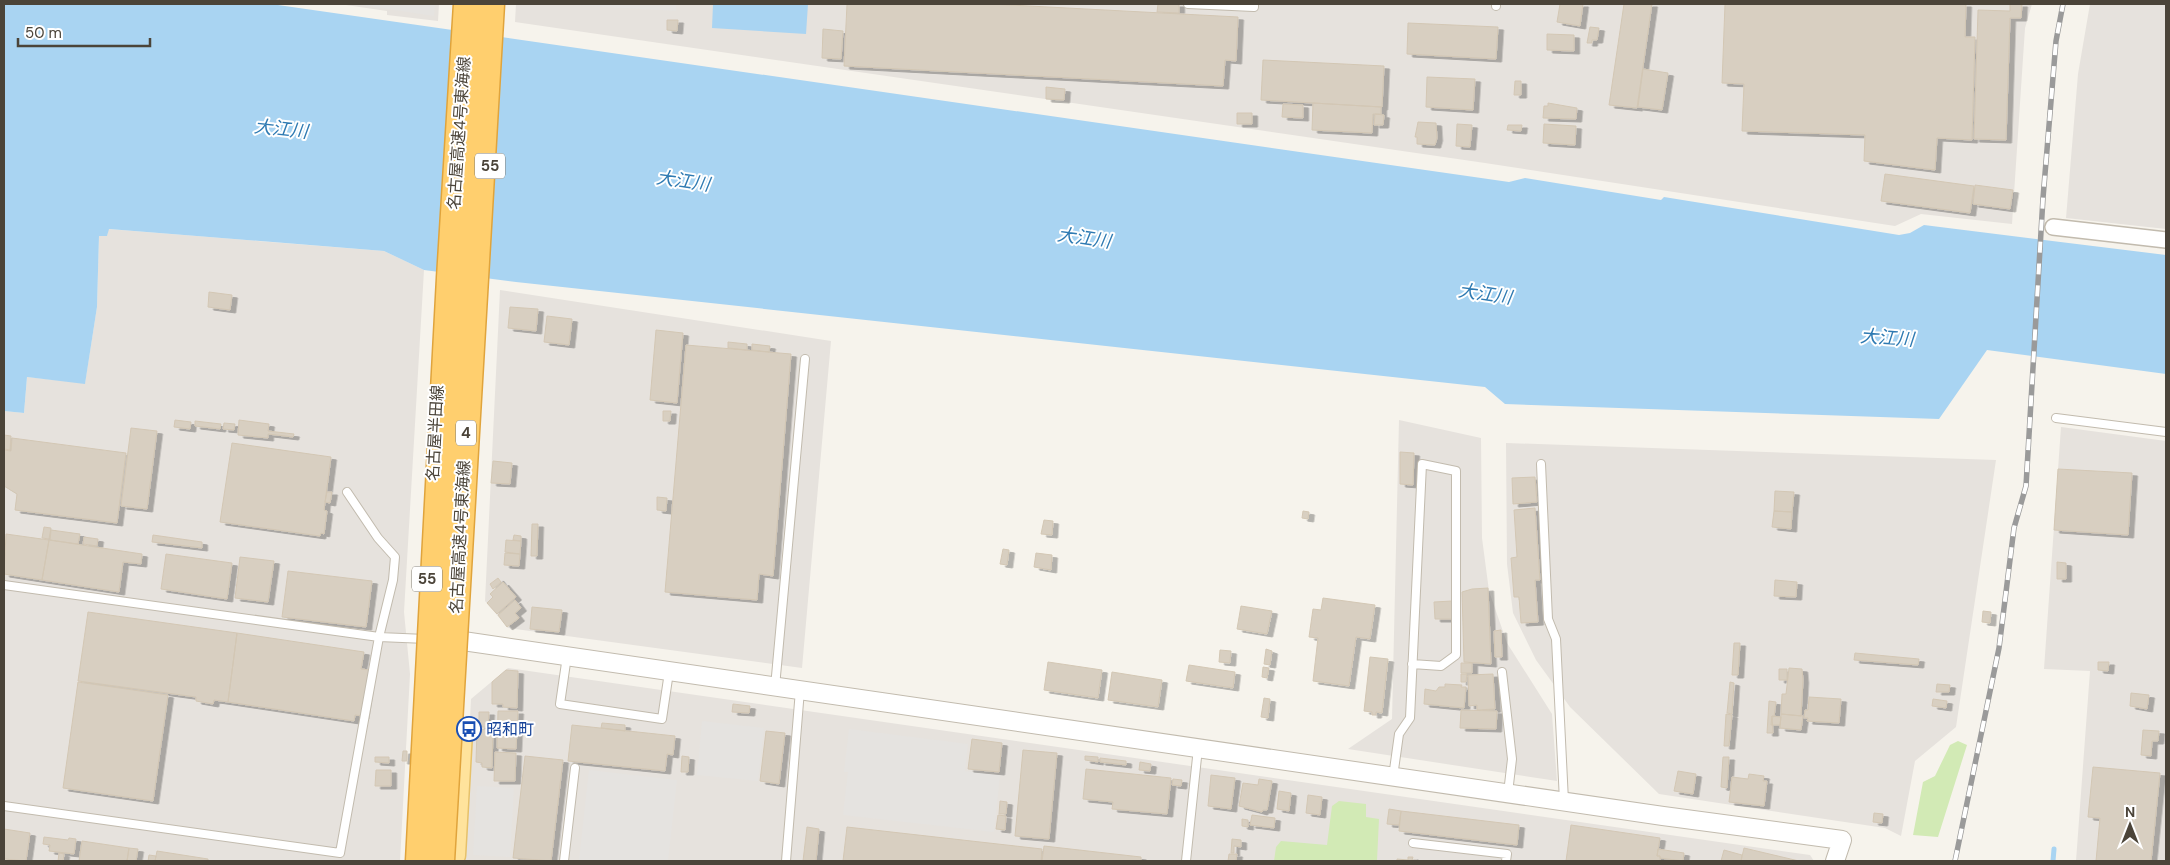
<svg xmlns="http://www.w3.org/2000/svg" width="2170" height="865" font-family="'DM Sans','Noto Sans JP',sans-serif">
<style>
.industrial{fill:#e6e2dd}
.green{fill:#d2eab5}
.parking{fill:#e5e3e0}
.water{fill:#a9d4f2}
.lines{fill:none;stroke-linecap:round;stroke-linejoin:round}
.stream{stroke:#a9d4f2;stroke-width:5}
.building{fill:#d8cfc1;stroke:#d3c7b4;filter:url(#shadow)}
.service-casing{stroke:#c2bbae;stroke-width:10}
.minor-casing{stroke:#c2bbae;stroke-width:18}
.tertiary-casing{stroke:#c2bbae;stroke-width:20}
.primary-casing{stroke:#e6c16a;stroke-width:25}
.service{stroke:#fff;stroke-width:8}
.minor{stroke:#fff;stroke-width:15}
.tertiary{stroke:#fff;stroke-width:18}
.primary{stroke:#ffe39c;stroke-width:22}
.rail-casing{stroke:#9a9a9a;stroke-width:5.5}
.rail{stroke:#fff;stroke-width:4;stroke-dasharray:11;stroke-linecap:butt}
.motorway-bridge-casing{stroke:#e0a43c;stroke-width:29;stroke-linecap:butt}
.motorway-bridge{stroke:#ffcf6e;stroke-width:26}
.labels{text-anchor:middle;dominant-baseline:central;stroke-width:4;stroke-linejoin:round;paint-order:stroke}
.shield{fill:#fff;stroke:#817c74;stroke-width:1}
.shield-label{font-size:15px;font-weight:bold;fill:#4b4439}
.street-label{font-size:16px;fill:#4b4439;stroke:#fff}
.transit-label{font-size:16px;fill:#164399;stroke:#fff;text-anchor:start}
.water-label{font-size:18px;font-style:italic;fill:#2e7ab2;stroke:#fff}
</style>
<defs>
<filter id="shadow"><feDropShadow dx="5.5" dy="3" stdDeviation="0" flood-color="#0004"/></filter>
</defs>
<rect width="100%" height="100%" fill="#f6f3ec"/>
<path class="industrial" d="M339,4H439L438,21L387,15V11Z
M516,4H2032L2025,28L2012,224L1921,214L1895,226L1485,163L515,22Z
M2090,4H2166V229L2066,218L2078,74Z
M108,229L384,251L424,270L404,612L410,674L400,861H4V411L24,413L27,377L85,383L97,307L99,235L107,236Z
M500,290L831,341L802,668L508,628L485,601Z
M1399,420L1481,438L1482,538L1489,591L1507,643L1552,714L1557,781L1348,749L1392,719Z
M2061,427L2166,441V861H2076L2090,671L2044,669Z
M1506,443L1996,460L1956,727L1915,761L1901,836L1885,828L1659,794L1570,707L1536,660L1513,613L1507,564Z
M508,668L1810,855L1814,861H463L471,699Z"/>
<path class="green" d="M1958,741L1967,745L1938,837L1913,835L1923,782L1935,776L1950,745Z
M1339,801L1366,804V817L1379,819L1377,861H1274L1276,847L1281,841L1327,845L1332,806Z"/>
<path class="parking" d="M355,4H435L434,16Z
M555,4H676V11Z
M702,721L764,728L758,781L697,775Z
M849,729L968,744L965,771L1000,775L994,832L843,815L848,772H844Z
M589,770L677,780L668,861L579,860Z
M477,786L514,788L510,857L473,855Z"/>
<path class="water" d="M4,4H271L1509,182L1525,178L1661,200L1664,197L1899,235L1910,233L1924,225L2166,255V374L1987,350L1939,419L1505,404L1485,387L516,282L424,270L384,251L109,229L107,236H99L97,307L85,384L27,377L24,413L4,411Z
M713,4H808L806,34L712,28Z"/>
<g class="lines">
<path class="stream" d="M2053,861L2054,849"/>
</g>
<path class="building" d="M847,4H991L1238,17L1236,61L1225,60L1223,86L844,66Z
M1158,4H1179V13L1157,12Z
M1560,4H1583L1580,26L1557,22Z
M1624,4H1652L1637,108L1609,105Z
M1725,4H1966L1965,37H1975L1972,140L1937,138L1935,170L1864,161L1865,135L1742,131L1744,84L1722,83Z
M2010,4H2022L2021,18H2010L2006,140L1974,139L1978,10L2010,11Z
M667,20H678L677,31L667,30Z
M1408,23L1498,27L1496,59L1407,54Z
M1590,27L1599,28L1597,40H1592V43H1587Z
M823,29L843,31L841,59L822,58Z
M1547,34L1574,35V51L1547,50Z
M1263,60L1384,66L1382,107L1261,100Z
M1643,69L1668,73L1662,110L1638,107Z
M1427,77L1475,79L1473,110L1426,107Z
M1515,81H1521V95H1514Z
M1046,87L1065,89L1064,100L1046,99Z
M1313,103L1381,107V114H1373L1372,133L1312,130Z
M1548,103L1577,108L1576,119L1543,118L1544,106H1548Z
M1283,104L1303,105V118L1282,117Z
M1237,113H1252V124H1237Z
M1375,114L1384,115L1383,125H1374Z
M1418,122L1436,123L1437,138L1435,145L1417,144V137H1415Z
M1457,124L1472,125L1470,147L1456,146Z
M1544,124L1576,126L1575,145L1543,143Z
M1508,125H1522L1521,131L1507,130Z
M1885,174L1974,186L1970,213L1881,201Z
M1975,185L2013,190L2010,209L1973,204Z
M209,292L232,295L230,310L208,307Z
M510,307L538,309L536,331L508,328Z
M547,316L572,319L569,345L544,342Z
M656,330L683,333L677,403L650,400Z
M728,342L747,344V350L728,348Z
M752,344L770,346L769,352L752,350Z
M686,345L791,354L773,576L759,574L757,600L665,592Z
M663,411H671L670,421H663Z
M175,420L191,422L190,429L174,427Z
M239,420L269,424L268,431L294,434L293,437L268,434V438L238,435Z
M195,421L221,424L220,429L195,426Z
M224,423L235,424L234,430L223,429Z
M131,428L157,431L147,509L121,506Z
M4,435L11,436L10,450L4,449Z
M12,438L126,453L117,523L15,510L17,494L4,486V450L11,451Z
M232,443L331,457L324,510L327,511L324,534L321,533L320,536L220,522Z
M1400,452L1414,453L1413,485L1400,484Z
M493,461L512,463L510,484L491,483Z
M2058,469L2132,473L2128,535L2054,530Z
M1535,477L1537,502L1513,504L1512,478Z
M1775,491L1794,492L1792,512L1774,511Z
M327,492H332L330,503L325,502Z
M657,497L667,498L666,511L657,510Z
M1535,508L1540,580H1535L1538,622L1521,623L1519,597H1514L1511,558L1517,557L1514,510Z
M1303,511L1309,512L1308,519L1302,518Z
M1774,511L1792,512L1791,529L1772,527Z
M1044,520L1053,521L1052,535L1041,534Z
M532,524H538L537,556H531Z
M44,527L51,528L49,539L42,538Z
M51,530L80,534L78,544L50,540Z
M6,534L49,540L42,580L4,574Z
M153,535L202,542V548L152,542Z
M514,535L521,536V541L513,540Z
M84,537L98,539L97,546L83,544Z
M49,540L142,554L141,564L123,562L119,592L42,580Z
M506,540L521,541L520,554L505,552Z
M1003,549L1009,550L1007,565L1000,564Z
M505,553L520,554L519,566L504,565Z
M1036,553L1052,555L1051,570L1034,567Z
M166,554L232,563L227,599L161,589Z
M240,557L274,561L268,602L235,598Z
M2057,562L2066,563V579H2057Z
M288,571L372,581L366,627L282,617Z
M498,578L501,582L493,589L490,584Z
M1775,580L1797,582L1796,597L1774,596Z
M503,582L516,597L497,614L487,603L493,597L490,594Z
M1488,588L1491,664L1464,662L1462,592L1472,589Z
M1323,598L1375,605L1370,639L1356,637L1349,686L1313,681L1318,638L1309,637L1313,609L1321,610Z
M515,600L521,608L515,613L519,618L507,627L498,615Z
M1452,601V619H1435L1434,602Z
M1241,606L1272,611L1267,634L1237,629Z
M532,607L562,610L559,632L530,629Z
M1983,611L1991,612L1990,623L1982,622Z
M88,612L237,633L228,702L214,700L213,704L196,701V697L78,681Z
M1501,630L1502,657H1495L1494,631Z
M237,633L364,652L361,669L370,670L363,716L355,715L354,721L228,702Z
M1734,643H1740L1738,675H1732Z
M1266,649L1272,651L1270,665L1264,664Z
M1220,650L1231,651L1230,663L1219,662Z
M1855,653L1919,659L1918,665L1854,660Z
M1370,657L1388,659L1382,713L1376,712V715H1372V712L1364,711Z
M1048,662L1102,670L1098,698L1044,690Z
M2098,662H2109L2108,671L2098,670Z
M1461,663H1472V673H1461Z
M1189,665L1235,672L1233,688L1186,681Z
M1263,667L1269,668L1267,678L1262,677Z
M1789,668L1802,669L1803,680L1801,716L1781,714L1782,694H1786Z
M1779,669H1787V680H1779Z
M506,670L518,671L517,708L503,707V704H492V682Z
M1112,672L1162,680L1158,707L1108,700Z
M1461,674H1467L1466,682H1461Z
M1493,674L1495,709L1477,710V705L1469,706L1468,675Z
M78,682L168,695L153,801L63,788Z
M1730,682L1734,683L1732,714L1727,713Z
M1445,684L1462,685L1461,687H1466L1464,708L1424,704L1425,689L1436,691L1439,687H1445Z
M1937,684L1950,685L1949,692H1936Z
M2131,693L2149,695L2147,709L2130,706Z
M1809,697L1841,699L1839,723L1807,721L1808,718H1804L1805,710H1808Z
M1264,698L1270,699L1268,718L1261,717Z
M1933,699L1947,701L1946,708L1932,706Z
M1769,701L1776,702L1774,717L1772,716L1773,733H1767Z
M733,704L750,706L749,713L732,712Z
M1461,710L1497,711L1496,729L1460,728Z
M498,711H518L516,749L497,748Z
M479,712H489L488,727H479Z
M1726,714L1732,715L1729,746H1724Z
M1781,714L1803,716L1801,730L1780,728Z
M1772,716L1781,717L1780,725H1771Z
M602,723L625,725V731L601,728Z
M572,725L675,736L673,755L667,754L665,771L568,761Z
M477,729L493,730L492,768L482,767V763L476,762Z
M2143,730L2159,731L2158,741H2152L2151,756L2141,755Z
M766,731L785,733L779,784L760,781Z
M972,739L1002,743L999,772L968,769Z
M1023,750L1057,753L1049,839L1015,836Z
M403,751H407V761H402Z
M495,752L516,753L515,781H494Z
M525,756L563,760L551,861L513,858Z
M682,756L689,757L688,772H681Z
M1085,756L1098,757V762L1085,760Z
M375,757H389V763L375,762Z
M1723,757H1729L1727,788L1721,787Z
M1100,758L1126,761V765L1100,762Z
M1140,762L1151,764L1150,771L1139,770Z
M2093,767L2160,773L2151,861H2096L2100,818L2088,817Z
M1086,769L1171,778L1167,814L1112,809L1113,802L1083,799Z
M376,770H391V786H375Z
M1678,771L1696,774L1693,794L1674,791Z
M1749,774L1764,776L1763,781H1767L1764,806L1729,802L1732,777L1748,779Z
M1211,775L1235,778L1231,809L1208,806Z
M1173,779L1182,780L1181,786L1172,785Z
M1259,779L1272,781L1267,810H1263L1262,812L1239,806L1243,783L1258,785Z
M1279,791L1291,793L1289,811L1277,809Z
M1308,795L1322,797L1320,815L1306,813Z
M1000,801L1007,802L1006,814H999Z
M1389,809L1401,811L1399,825L1387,824Z
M1401,811L1519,825L1517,845L1399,831Z
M1874,813L1883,814L1882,823L1873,822Z
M998,815L1006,816L1005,830L996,829Z
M1252,815L1275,818L1274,828L1250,825Z
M1242,819L1248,820V827L1242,826Z
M1571,825L1660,838L1657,856H1660V861H1566Z
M807,827L819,829L816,861H803Z
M847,827L1042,849L1041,861H843Z
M4,829L30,833L26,861L4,859Z
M44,837L68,840L69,838L76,839L74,854L49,851L50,845L43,844Z
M1232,839L1241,840V847L1234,846V853H1231Z
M82,841L129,848L127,861H79Z
M1044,846L1141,857V861H1042Z
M129,848L138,849L136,861H127Z
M1744,848L1799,861H1741Z
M1658,849L1684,853L1683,861L1660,858V856H1657Z
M1724,850L1742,855L1741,861H1721Z
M157,851L208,859V861H155Z
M59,853L64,854L63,861H58Z
M1229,854H1237L1236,861H1228Z
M149,855L156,856L155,861H148Z
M1408,857H1413L1412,860L1423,861H1397V859L1408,860Z"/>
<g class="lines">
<defs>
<path id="service" d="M1188,4L1254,7V4
M1496,6V4
M2056,418L2166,432
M1541,464L1548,619L1556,639L1564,801
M4,585L379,637L426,639
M567,656L560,704L662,719L669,672
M1502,672L1512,759L1508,793
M775,687L805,359
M1393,777L1399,734L1410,718L1422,464L1456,471V655L1441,666L1412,664
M4,806L340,853L379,637L393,580L395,557L378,538L347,492
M1413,843L1507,854L1506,861
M564,861L575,768
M786,861L800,690
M1186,861L1198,748"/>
<path id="minor" d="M2053,227L2166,240"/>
<path id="tertiary" d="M463,641L1663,816L1842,840L1835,861"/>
<path id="primary" d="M454,855L461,732"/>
</defs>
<use href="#service" class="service-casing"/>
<use href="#minor" class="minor-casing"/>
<use href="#tertiary" class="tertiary-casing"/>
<use href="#primary" class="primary-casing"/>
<use href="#service" class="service"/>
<use href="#minor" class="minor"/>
<use href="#tertiary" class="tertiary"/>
<use href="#primary" class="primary"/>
<defs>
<path id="rail" d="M1955,861L1999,648L2014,528L2026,486L2043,198L2056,41L2063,4"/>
</defs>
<use href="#rail" class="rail-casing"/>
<use href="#rail" class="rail"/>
<defs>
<path id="motorway-bridge" d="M419,861L450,278L467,4
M441,861L491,4"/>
</defs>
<use href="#motorway-bridge" class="motorway-bridge-casing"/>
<use href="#motorway-bridge" class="motorway-bridge"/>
</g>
<defs>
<symbol id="bus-ring" viewBox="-11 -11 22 22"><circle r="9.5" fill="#fff" stroke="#1a4fb4" stroke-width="1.5"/><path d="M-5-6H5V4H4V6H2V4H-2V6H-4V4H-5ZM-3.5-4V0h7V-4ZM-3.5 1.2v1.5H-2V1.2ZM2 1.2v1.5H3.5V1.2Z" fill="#1a4fb4"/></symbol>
</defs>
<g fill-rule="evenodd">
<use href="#bus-ring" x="455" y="715" width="28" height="28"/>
</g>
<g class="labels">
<g class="shield">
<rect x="475" y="153.5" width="30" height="25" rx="4"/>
<rect x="456" y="420.5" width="20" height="25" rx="4"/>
<rect x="412" y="566.5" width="30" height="25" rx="4"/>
</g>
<g class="shield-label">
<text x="490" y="166">55</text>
<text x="466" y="433">4</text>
<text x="427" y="579">55</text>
</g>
<g class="street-label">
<text transform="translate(459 133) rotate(-86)">名古屋高速4号東海線</text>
<text transform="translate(435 433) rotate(-87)">名古屋半田線</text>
<text transform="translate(460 537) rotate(-87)">名古屋高速4号東海線</text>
</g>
<g class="transit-label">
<text x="486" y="729">昭和町</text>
</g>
<g class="water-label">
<text transform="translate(281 129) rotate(6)">大江川</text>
<text transform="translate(683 181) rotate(8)">大江川</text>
<text transform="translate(1084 238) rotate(8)">大江川</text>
<text transform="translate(1485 294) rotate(8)">大江川</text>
<text transform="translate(1887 338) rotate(4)">大江川</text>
</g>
</g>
<rect width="2170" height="865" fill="none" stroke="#4b4439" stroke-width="10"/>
<g transform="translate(2130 825)" stroke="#ffffff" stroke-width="4" paint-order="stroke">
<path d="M0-4L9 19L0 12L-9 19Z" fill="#4b4439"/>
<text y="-8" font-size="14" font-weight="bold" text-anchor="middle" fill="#4b4439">N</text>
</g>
<path d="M18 38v8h132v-8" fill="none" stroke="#4b4439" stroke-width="2.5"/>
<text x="25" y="38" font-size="15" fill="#4b4439" stroke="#ffffff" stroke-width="4" paint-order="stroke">50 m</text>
</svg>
